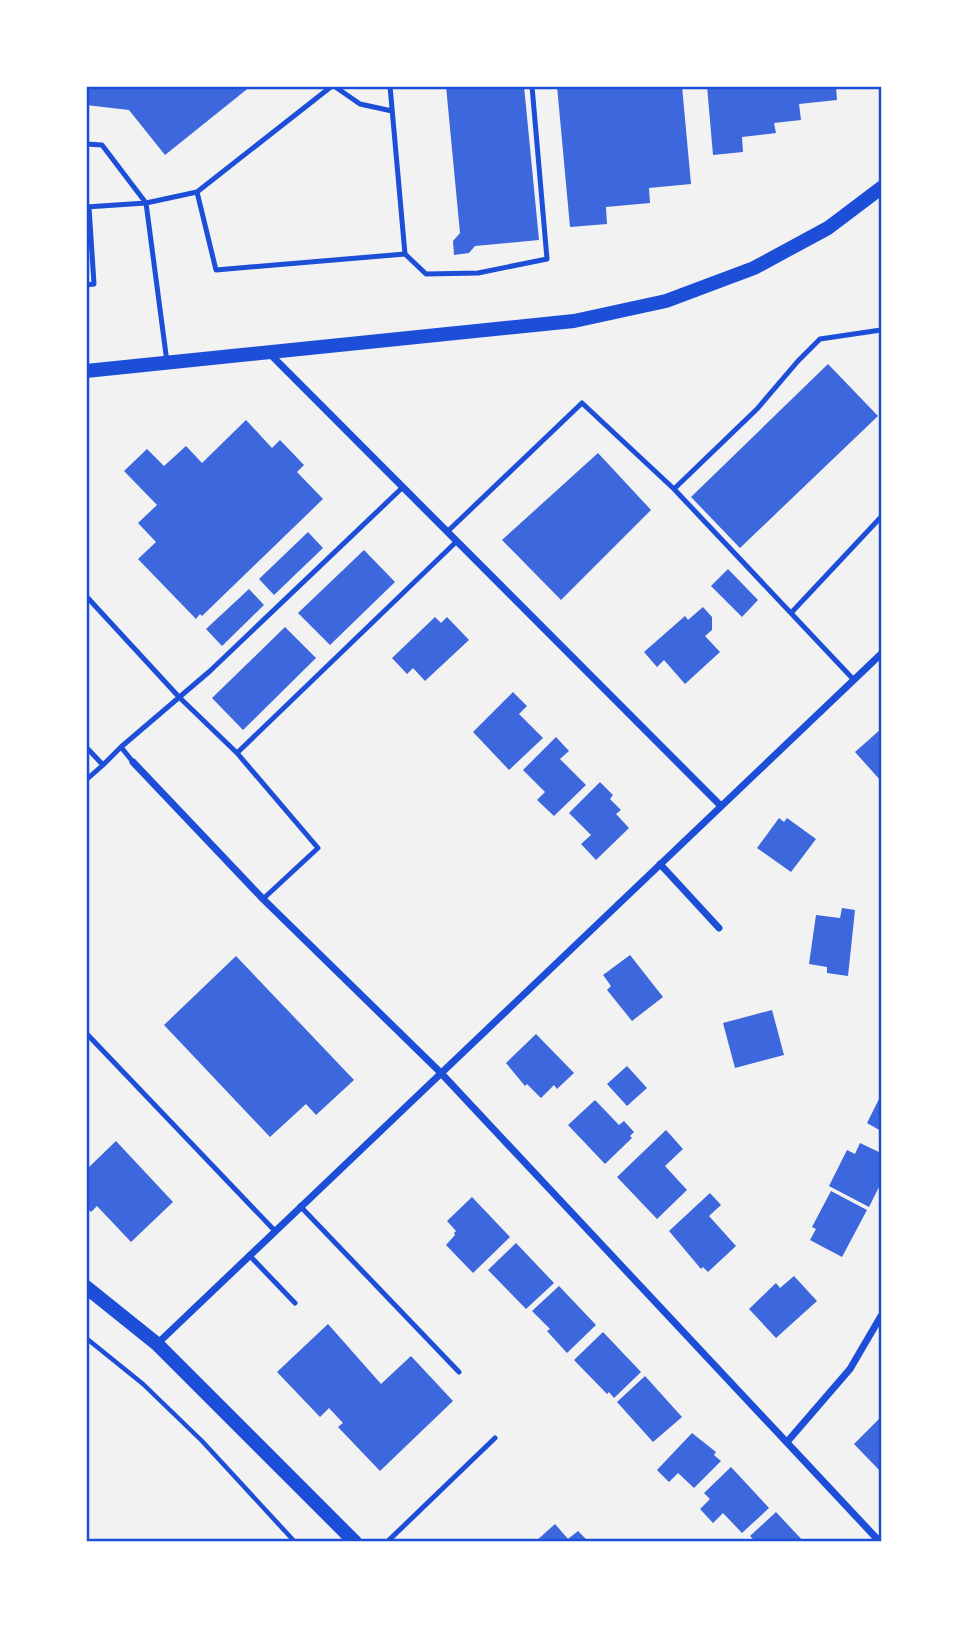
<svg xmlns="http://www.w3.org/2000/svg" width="967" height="1628" font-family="'DM Sans',sans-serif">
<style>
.building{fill:#3d67dc}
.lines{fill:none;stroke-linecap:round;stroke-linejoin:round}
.path{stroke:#1d4ed8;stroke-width:4.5}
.service{stroke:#1d4ed8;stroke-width:5}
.minor{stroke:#1d4ed8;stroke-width:7}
.secondary{stroke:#1d4ed8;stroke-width:14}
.neatline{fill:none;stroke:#1d4ed8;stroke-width:2.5}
</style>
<rect width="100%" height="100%" fill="#f2f2f2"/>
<path class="building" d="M86,86H251L165,155L129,110L86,105Z
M446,86H524L539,240L475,246L469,253L454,255L453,241L460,233Z
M557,86H682L691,184L649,188L650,203L606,207L607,224L570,227Z
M707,86H836L837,100L799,104L801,120L774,123L776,133L742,137L743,152L713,155Z
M828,364L878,416L740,548L691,497Z
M246,420L272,448L280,440L304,465L297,472L323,499L202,616L200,614L196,619L138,559L156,542L138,523L157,505L124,471L147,449L164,466L186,446L202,463Z
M598,453L651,510L561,600L502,540Z
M308,532L323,548L274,595L259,579Z
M364,550L395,582L330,645L298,613Z
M728,569L758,600L742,617L711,586Z
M249,589L264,605L222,646L206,629Z
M703,607L712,617V630L705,636L720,652L685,684L664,660L657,667L644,652L685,616L688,620Z
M435,617L441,623L447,617L469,640L425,681L413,668L407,674L392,658Z
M285,627L316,658L243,730L212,698Z
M513,692L527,706L519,714L543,738L509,770L473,732Z
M881,729V781L855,752Z
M556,737L569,751L560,759L586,785L554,816L537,800L545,792L523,770Z
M600,782L613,795L610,799L621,810L616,814L629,828L596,860L581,844L591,835L569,813Z
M779,818L784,822L787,818L816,839L791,872L757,848Z
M842,908L855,910L848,976L827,973V967L809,964L816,915L840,918Z
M630,955L663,997L632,1021L607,990L611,986L603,975Z
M236,956L354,1080L316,1115L306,1104L270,1137L164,1025Z
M772,1010L784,1055L735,1068L723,1023Z
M536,1034L574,1073L557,1089L554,1085L541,1098L527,1084L525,1086L506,1063Z
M627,1066L647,1088L627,1106L607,1084Z
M881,1095V1131L867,1123Z
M595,1100L619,1125L624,1121L634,1132L630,1136L632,1138L605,1164L568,1125Z
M666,1130L683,1149L665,1166L687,1190L657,1219L617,1177Z
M116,1141L173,1202L131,1242L97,1206L91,1212L86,1207V1170Z
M860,1143L881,1153V1183L869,1207L829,1186L847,1150L855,1154Z
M831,1191L867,1210L842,1257L810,1240L816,1229L812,1227Z
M710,1193L721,1205L709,1216L736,1246L708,1272L703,1267L701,1269L669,1231Z
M472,1197L510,1237L473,1273L446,1245L455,1235L454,1233L456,1231L447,1221Z
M516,1243L554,1283L526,1309L488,1270Z
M794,1276L817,1301L776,1338L749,1309L776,1283L780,1288Z
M559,1286L596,1325L567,1353L547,1331L550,1329L532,1311Z
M328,1324L381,1384L411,1356L453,1401L380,1471L338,1427L343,1423L329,1408L320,1417L277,1372Z
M603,1332L641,1372L614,1398L609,1392L607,1394L574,1360Z
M645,1376L682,1417L653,1442L617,1402Z
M881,1417V1472L854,1444Z
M692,1433L716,1452L714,1455L721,1461L694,1488L678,1473L669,1482L657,1470Z
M731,1467L769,1508L742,1533L723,1513L713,1523L700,1509L710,1499L704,1493Z
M776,1512L804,1542H756L750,1536Z
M555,1524L568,1539L578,1531L589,1542H535Z"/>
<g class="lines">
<path class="path" d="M86,1338L143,1384L202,1441L295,1542"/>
<path class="service" d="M334,86L360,104L392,111
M390,86L405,254L426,274L478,273L547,259L532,86
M86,144L102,145L146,203L167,362
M197,192L332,86
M86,207L146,203L197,192L216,270L405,254
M86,285L94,284L89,207
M674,489L757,409L798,361L820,339L881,330
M447,532L582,403L674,489L854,680
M86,596L179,697L237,753L457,541
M791,613L881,517
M86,747L103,765L121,747L133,762
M121,747L210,671L403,487
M237,753L318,848L263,899
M86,780L103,765
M86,1033L275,1231
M300,1206L459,1372
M249,1255L295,1303
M387,1542L495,1438"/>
<path class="minor" d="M269,353L721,806
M133,762L263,899L440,1072L880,1542
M660,864L719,928
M157,1344L881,654
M787,1442L850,1369L881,1316"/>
<path class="secondary" d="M86,371L574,321L666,301L754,268L828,228L881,188
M86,1287L157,1344L355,1542"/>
</g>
<rect width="967" height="1628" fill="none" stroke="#ffffff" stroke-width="175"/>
<rect x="88" y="88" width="792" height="1452" class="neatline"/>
</svg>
